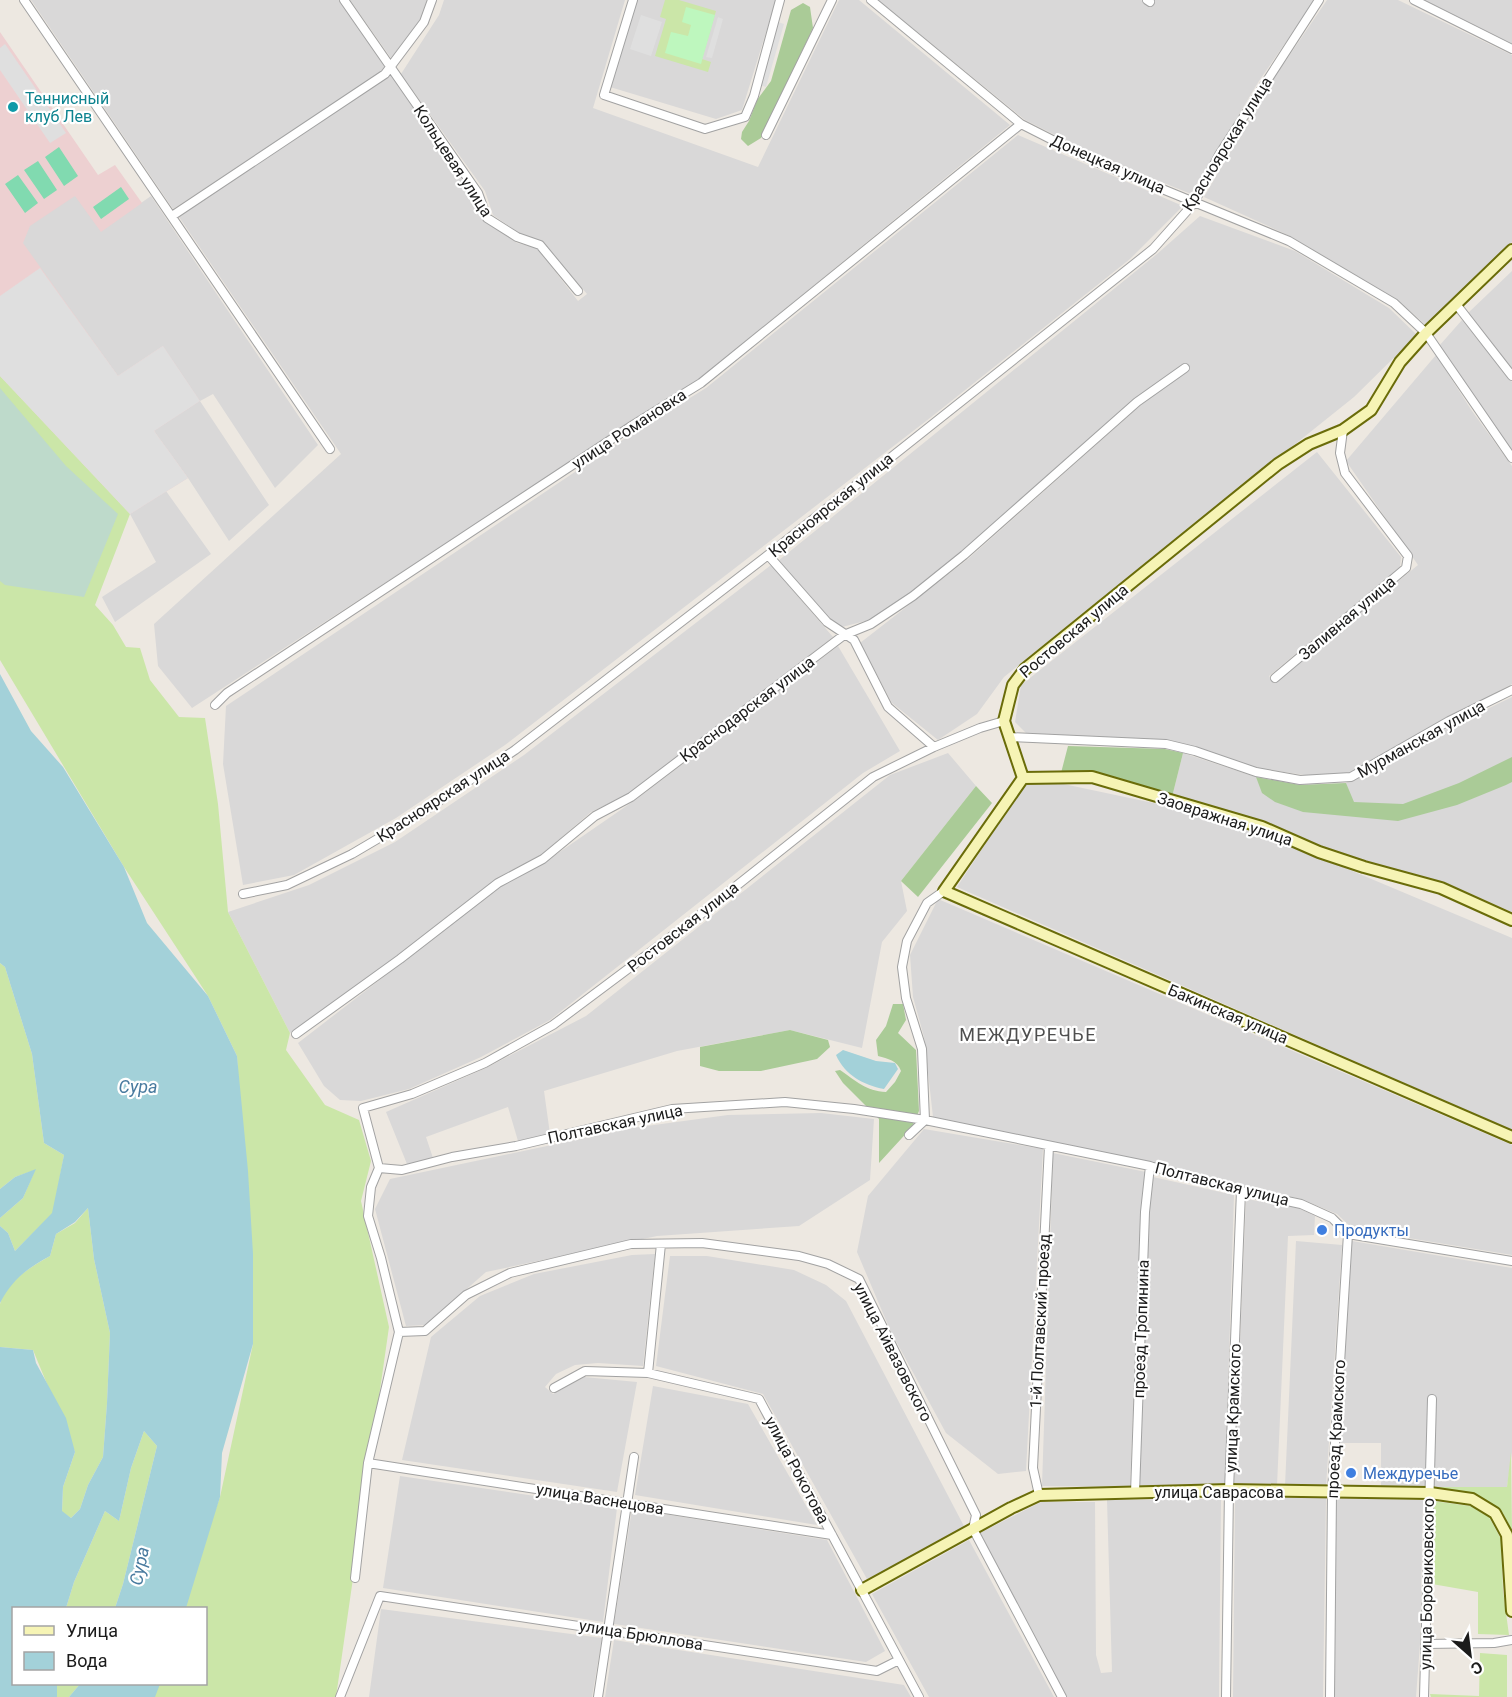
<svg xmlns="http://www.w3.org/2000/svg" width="1512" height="1697" font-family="Roboto,sans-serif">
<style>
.residential{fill:#d9d8d8}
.commercial{fill:#edd0d1}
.grass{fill:#cbe6a8}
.forest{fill:#aacb97}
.wetland{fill:#bedacb}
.park{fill:#bef7be}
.pitch{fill:#81dab0}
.parking{fill:#dfdfdf}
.water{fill:#a3d1d9}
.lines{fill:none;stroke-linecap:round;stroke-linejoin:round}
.street-casing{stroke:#a2a2a2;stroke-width:10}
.secondary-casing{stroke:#6a6c09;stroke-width:14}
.street{stroke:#fff;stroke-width:8}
.secondary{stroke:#f6f4b5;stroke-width:10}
.culture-dot{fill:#0f9aa8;stroke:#fff;stroke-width:2}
.shop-dot{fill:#3f7fe0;stroke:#fff;stroke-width:2}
.labels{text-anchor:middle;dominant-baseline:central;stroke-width:4.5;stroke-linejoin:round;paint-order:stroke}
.culture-label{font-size:16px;fill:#0d838f;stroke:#fff;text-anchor:start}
.street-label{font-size:16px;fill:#1b1b1b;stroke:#fff}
.shop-label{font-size:16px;fill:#366cbe;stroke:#fff;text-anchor:start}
.neighbourhood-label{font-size:18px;letter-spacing:1.5px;fill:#4e4e4e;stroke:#fff}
.water-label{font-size:18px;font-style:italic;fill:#497b9f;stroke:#fff}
</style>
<rect width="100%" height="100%" fill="#ede8e1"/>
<path class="residential" d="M31,0H339L386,67L382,73L173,209Z
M350,0H427L420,20L391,58Z
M444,0H625L593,108L758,167L839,0H859L1010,125L698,380L192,708L158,666L154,624L341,454L179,217L391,74L475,195L484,220L517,243L537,248L578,301L587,294L543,242L519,233L493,215L485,191L401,74L439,15Z
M637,0H776L742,110L716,119L610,87Z
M878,0H1141L1150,7L1154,2L1152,0H1315L1259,81L1191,194L1097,156L1025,120Z
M1327,0H1398L1512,55V242L1426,325L1396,299L1290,236L1204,197L1268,87Z
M1424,0H1512V45Z
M1018,135L1183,206L1130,259L930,418L505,745L396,818L294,875L243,885L223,764L226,706L630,435L706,388Z
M75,195L101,231L151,196L318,445L275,488L213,394L200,401L269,505L229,541L188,478L154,431L163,346L118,376L22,243L29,226Z
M1200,216L1295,251L1389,308L1417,335L1354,397L1004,677L977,714L938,740L892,703L860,643L968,559L1142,404L1189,369L1185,363L1136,398L961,552L910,593L869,620L842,627L828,619L778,561L1157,254Z
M1512,271V368L1467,314Z
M1462,320L1512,382V452L1439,346Z
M1436,355L1472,411L1512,466V684L1349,773L1312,776L1257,768L1170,740L1028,735L1015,722L1021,685L1317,452L1401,557L1400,567L1269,676L1274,683L1418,565L1346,461Z
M166,491L211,554L115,622L102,597L156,562L130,514Z
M771,565L833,637L631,793L591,812L541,855L496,880L398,956L290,1033L228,912L309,885L395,842L524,755Z
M838,646L900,751L863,773L550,1020L481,1057L409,1089L361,1101L340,1100L324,1086L298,1043L500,887L548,860L638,798Z
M1512,697V912L1444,882L1367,863L1242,817L1172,797L1183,753L1256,777L1300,785L1346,783L1452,726Z
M948,753L976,786L901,881L907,911L882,942L862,1048L790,1030L677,1051L544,1091L550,1134L518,1141L508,1107L426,1137L433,1158L407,1164L386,1112L486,1068L586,1016L890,775Z
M1054,782L1196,812L1319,857L1512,938V1130L957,887L1024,785Z
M938,899L1512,1145V1255L1353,1229L1337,1214L1301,1199L933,1117L924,1037L913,997L910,955Z
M821,1113L874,1119L870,1180L799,1226L657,1236L486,1272L426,1325L406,1326L375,1209L390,1179L632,1128L728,1115Z
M924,1129L1043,1149L1026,1471L998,1474L946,1433L891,1332L857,1252L868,1196Z
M1053,1153L1146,1172L1141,1213L1130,1487L1042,1486Z
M1153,1177L1234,1195L1225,1485L1139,1486L1148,1213Z
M1246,1199L1296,1207L1315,1216L1314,1235L1288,1236L1277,1486H1234Z
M1296,1241L1342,1245L1326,1487L1285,1486Z
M1352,1241L1512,1268V1452L1507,1487H1434L1435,1396L1428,1397L1426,1488H1381V1443H1339Z
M655,1254L643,1366L598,1363L575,1365L556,1374L545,1387L553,1394L584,1377L637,1382L617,1492L402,1460L431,1337L480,1296L534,1274L632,1255Z
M670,1256H707L794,1270L826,1285L846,1301L965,1528L867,1579L763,1394L656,1366Z
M653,1386L748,1404L817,1525L635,1495Z
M400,1476L617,1508L603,1622L383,1588Z
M1235,1497L1326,1498L1323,1697H1233Z
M1336,1498L1423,1500L1420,1644L1416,1697H1334Z
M1221,1499L1219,1697H1067L980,1533L1041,1502H1095L1096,1655L1101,1673L1112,1672L1107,1500Z
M632,1509L827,1540L885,1651L866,1662L614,1624Z
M969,1540L1054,1697H929L872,1594Z
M381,1609L602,1638L592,1697H369Z
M614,1640L904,1685L911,1697H605Z"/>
<path class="commercial" d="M0,32L98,175L115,165L142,203L101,232L75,196L30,226L23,243L118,376L163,346L200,401L154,431L188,478L130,514L0,376Z"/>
<path class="grass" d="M665,0H679L716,11L702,59L711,62L708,72L655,56L666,19L660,17Z
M0,376L130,514L95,605L113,625L126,647L140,648L150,680L179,717L205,718L218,804L228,912L290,1033L286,1050L325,1105L359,1120L371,1161L361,1201L389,1327L336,1697H151L156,1684H206V1608H181L220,1497L253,1344L237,1056L208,996L124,867L0,660Z
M0,963L5,967L32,1054L44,1143L64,1155L53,1213L15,1251L8,1233L0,1226V1218L23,1198L35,1170L15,1177L0,1189Z
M88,1208L94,1259L110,1333L107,1403L103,1457L88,1485L80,1509L71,1518L62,1512L63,1487L75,1452L33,1350L0,1347C0,1334 0,1317 0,1304C5,1282 32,1266 50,1256L56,1234L75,1223Z
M144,1431L157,1446L123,1584L115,1608H66L74,1582L105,1511L119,1521L131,1468Z
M1511,1452L1512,1531L1503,1513L1474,1496L1434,1487H1507Z
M1433,1501L1470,1506L1489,1517L1501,1539L1503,1591L1509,1635L1478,1634V1592L1432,1584Z
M1480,1653L1507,1655V1697H1431L1430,1694L1479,1696Z
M57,1684H80L69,1697H57Z"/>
<path class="forest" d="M803,3L810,7L813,28L761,138L748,146L741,139L742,132L749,121L757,100L771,81L791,10Z
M1068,746L1165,749L1183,753L1172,797L1061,773Z
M1512,757V782L1506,785L1457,805L1398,821L1303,812L1275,802L1262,793L1256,777L1300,785L1346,783L1354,802L1403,804L1459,783Z
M976,786L992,803L918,897L901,881Z
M893,1004H903L906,1020L898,1033L916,1050L919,1111L912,1127L879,1163V1119L843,1083L835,1071L840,1070C856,1081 866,1091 886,1092L895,1082L901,1071C897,1060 888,1059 878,1056L876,1040L886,1026Z
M790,1030L828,1040L830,1047L817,1059L761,1071H719L700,1066V1047Z"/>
<path class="wetland" d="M0,388L66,466L118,514L84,597L5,585L0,581Z"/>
<path class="park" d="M686,7L715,15L701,64L665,53L671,32L688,36L691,25L682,22Z"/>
<path class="pitch" d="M59,147L78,176L64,186L45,157Z
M38,161L57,190L44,199L24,170Z
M18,175L38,203L25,213L5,184Z
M121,187L129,199L101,219L93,207Z"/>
<path class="parking" d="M641,15L662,22L651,56L630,49Z
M718,17L723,19L712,58L706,57Z
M778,22L784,24L766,87L759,85Z
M5,44L66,133L50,143L0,70V48Z
M40,268L118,376L163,346L200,401L154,431L188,478L130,514L0,376V296Z"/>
<path class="water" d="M0,674L31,731L63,767L124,867L147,923L208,996L237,1056L248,1171L253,1254V1344L222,1453L220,1497L186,1608H115L123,1584L157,1446L144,1431L131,1468L119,1521L105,1511L74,1582L66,1608H14V1684H57V1697H0V1347L33,1350L36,1363L66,1418L75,1452L63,1487L62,1511L71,1518L80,1509L88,1485L103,1457L107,1403L110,1333L94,1259L88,1208L75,1222L56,1234L50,1256C26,1269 13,1279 0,1303V1226L8,1233L15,1251L52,1213L64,1155L44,1143L32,1054L5,967L0,963Z
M843,1050L876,1061L895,1063L898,1069L884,1089C863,1085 845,1075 836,1055Z
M36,1169L23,1198L0,1218V1189L15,1177Z
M80,1684H160L155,1697H69Z"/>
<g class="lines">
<defs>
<path id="street" d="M24,0L330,449
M344,0L478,193L487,218L517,237L540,245L578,291
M633,0L604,95L705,129L745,117L754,96L780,0
M871,0L1021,124L1094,161L1289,241L1394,303L1426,333L1512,458
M1147,0L1150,2
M1414,0L1512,49
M766,135L832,0
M172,216L385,74L424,22L432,0
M1456,304L1512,376
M768,555L827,622L854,640L888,707L934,747
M1275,678L1406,568L1408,556L1345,473L1340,453L1343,430
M215,705L227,693L633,425L701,383L1021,124
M1009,737L1166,744L1195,751L1256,772L1300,780L1351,777L1449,721L1512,690
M243,894L287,885L352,854L418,815L515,750L768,555L1153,249L1194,203L1219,155L1319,0
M296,1034L400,959L498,883L543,859L595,816L631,797L844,635L871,624L913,596L964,555L1137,402L1185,368
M925,1120L922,1049L906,998L902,967L907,941L927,903L944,891
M909,1135L925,1120
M379,1168L402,1170L452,1157L516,1146L672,1109L785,1102L854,1109L925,1120L1150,1166L1241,1191L1301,1204L1332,1218L1348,1234L1512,1261
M399,1332L425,1331L466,1295L510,1273L631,1244L702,1243L799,1256L828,1264L859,1279L976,1515L973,1529L1062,1697
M648,1373L661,1244
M554,1388L585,1371L648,1373L759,1399L919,1697
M368,1463L832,1535
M1135,1493L1145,1212L1150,1166
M1039,1495L1033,1468L1049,1146
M355,1578L368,1463L399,1332L381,1258L368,1216L371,1187L379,1168L363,1108L412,1094L485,1063L553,1025L696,918L873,777L934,747L980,728L1004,721
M1426,1644L1494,1643L1512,1640
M340,1697L380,1596L877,1671L899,1660
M598,1697L634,1457
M1226,1697L1229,1490L1241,1191
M1330,1697L1332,1492L1348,1234
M1424,1697L1432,1399"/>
<path id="secondary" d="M1023,778L1004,721L1013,685L1025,669L1278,464L1309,444L1343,430L1371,410L1400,362L1426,333L1512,250
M1023,778L944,891L1512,1137
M1023,778L1092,777L1262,827L1319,852L1364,867L1441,888L1512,920
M862,1590L1011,1508L1039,1495L1229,1490L1430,1493L1472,1499L1495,1513L1507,1535L1512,1611"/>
</defs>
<use href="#street" class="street-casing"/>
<use href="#secondary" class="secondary-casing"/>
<use href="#street" class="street"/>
<use href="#secondary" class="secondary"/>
</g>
<circle class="culture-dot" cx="13" cy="107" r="6"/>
<g class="shop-dot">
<circle cx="1322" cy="1230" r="6"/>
<circle cx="1351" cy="1473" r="6"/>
</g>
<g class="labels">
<g class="culture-label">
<text x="25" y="98">Теннисный<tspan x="25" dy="18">клуб Лев</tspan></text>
</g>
<g class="street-label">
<text transform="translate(1227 144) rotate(-58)">Красноярская улица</text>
<text transform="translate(453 161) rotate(57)">Кольцевая улица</text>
<text transform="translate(1108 164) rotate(24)">Донецкая улица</text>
<text transform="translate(629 429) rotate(-33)">улица Романовка</text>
<text transform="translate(831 505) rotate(-39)">Красноярская улица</text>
<text transform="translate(1347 618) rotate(-40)">Заливная улица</text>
<text transform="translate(1074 631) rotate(-40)">Ростовская улица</text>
<text transform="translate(747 709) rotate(-37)">Краснодарская улица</text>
<text transform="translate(1421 739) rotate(-29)">Мурманская улица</text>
<text transform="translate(443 796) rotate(-33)">Красноярская улица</text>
<text transform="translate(1225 819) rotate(18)">Заовражная улица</text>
<text transform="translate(683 927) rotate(-38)">Ростовская улица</text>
<text transform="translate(1228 1014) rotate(23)">Бакинская улица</text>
<text transform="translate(615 1124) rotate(-12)">Полтавская улица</text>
<text transform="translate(1222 1184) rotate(14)">Полтавская улица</text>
<text transform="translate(1040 1321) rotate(-87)">1-й Полтавский проезд</text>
<text transform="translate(1141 1329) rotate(-88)">проезд Тропинина</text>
<text transform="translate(893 1352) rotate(63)">улица Айвазовского</text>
<text transform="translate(1233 1408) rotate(-88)">улица Крамского</text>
<text transform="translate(1336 1429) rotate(-87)">проезд Крамского</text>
<text transform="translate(797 1470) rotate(62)">улица Рокотова</text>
<text x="1219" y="1492">улица Саврасова</text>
<text transform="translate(600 1499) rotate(9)">улица Васнецова</text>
<text transform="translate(1427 1584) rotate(-89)">улица Боровиковского</text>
<text transform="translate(641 1635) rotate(9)">улица Брюллова</text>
</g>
<g class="shop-label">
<text x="1334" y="1230">Продукты</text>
<text x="1363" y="1473">Междуречье</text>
</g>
<g class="neighbourhood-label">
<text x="1028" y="1034">МЕЖДУРЕЧЬЕ</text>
</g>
<g class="water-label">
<text x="138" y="1086">Сура</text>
<text transform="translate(139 1566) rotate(-79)">Сура</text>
</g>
</g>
<rect x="12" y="1607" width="195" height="78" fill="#ffffff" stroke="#a4a4a4" stroke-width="1.5"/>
<rect x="24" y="1626" width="30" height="9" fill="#f6f4b5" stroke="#a4a4a4" stroke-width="1.5"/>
<text x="66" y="1637" font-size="18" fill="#1b1b1b">Улица</text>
<rect x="24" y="1652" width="30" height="18" fill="#a3d1d9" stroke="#a4a4a4" stroke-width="1.5"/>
<text x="66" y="1667" font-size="18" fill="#1b1b1b">Вода</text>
<g transform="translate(1470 1655) rotate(152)" stroke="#ffffff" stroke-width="4.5" paint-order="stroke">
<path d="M0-4.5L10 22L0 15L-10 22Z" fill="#1b1b1b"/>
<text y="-9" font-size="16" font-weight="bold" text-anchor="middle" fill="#1b1b1b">С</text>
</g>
</svg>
